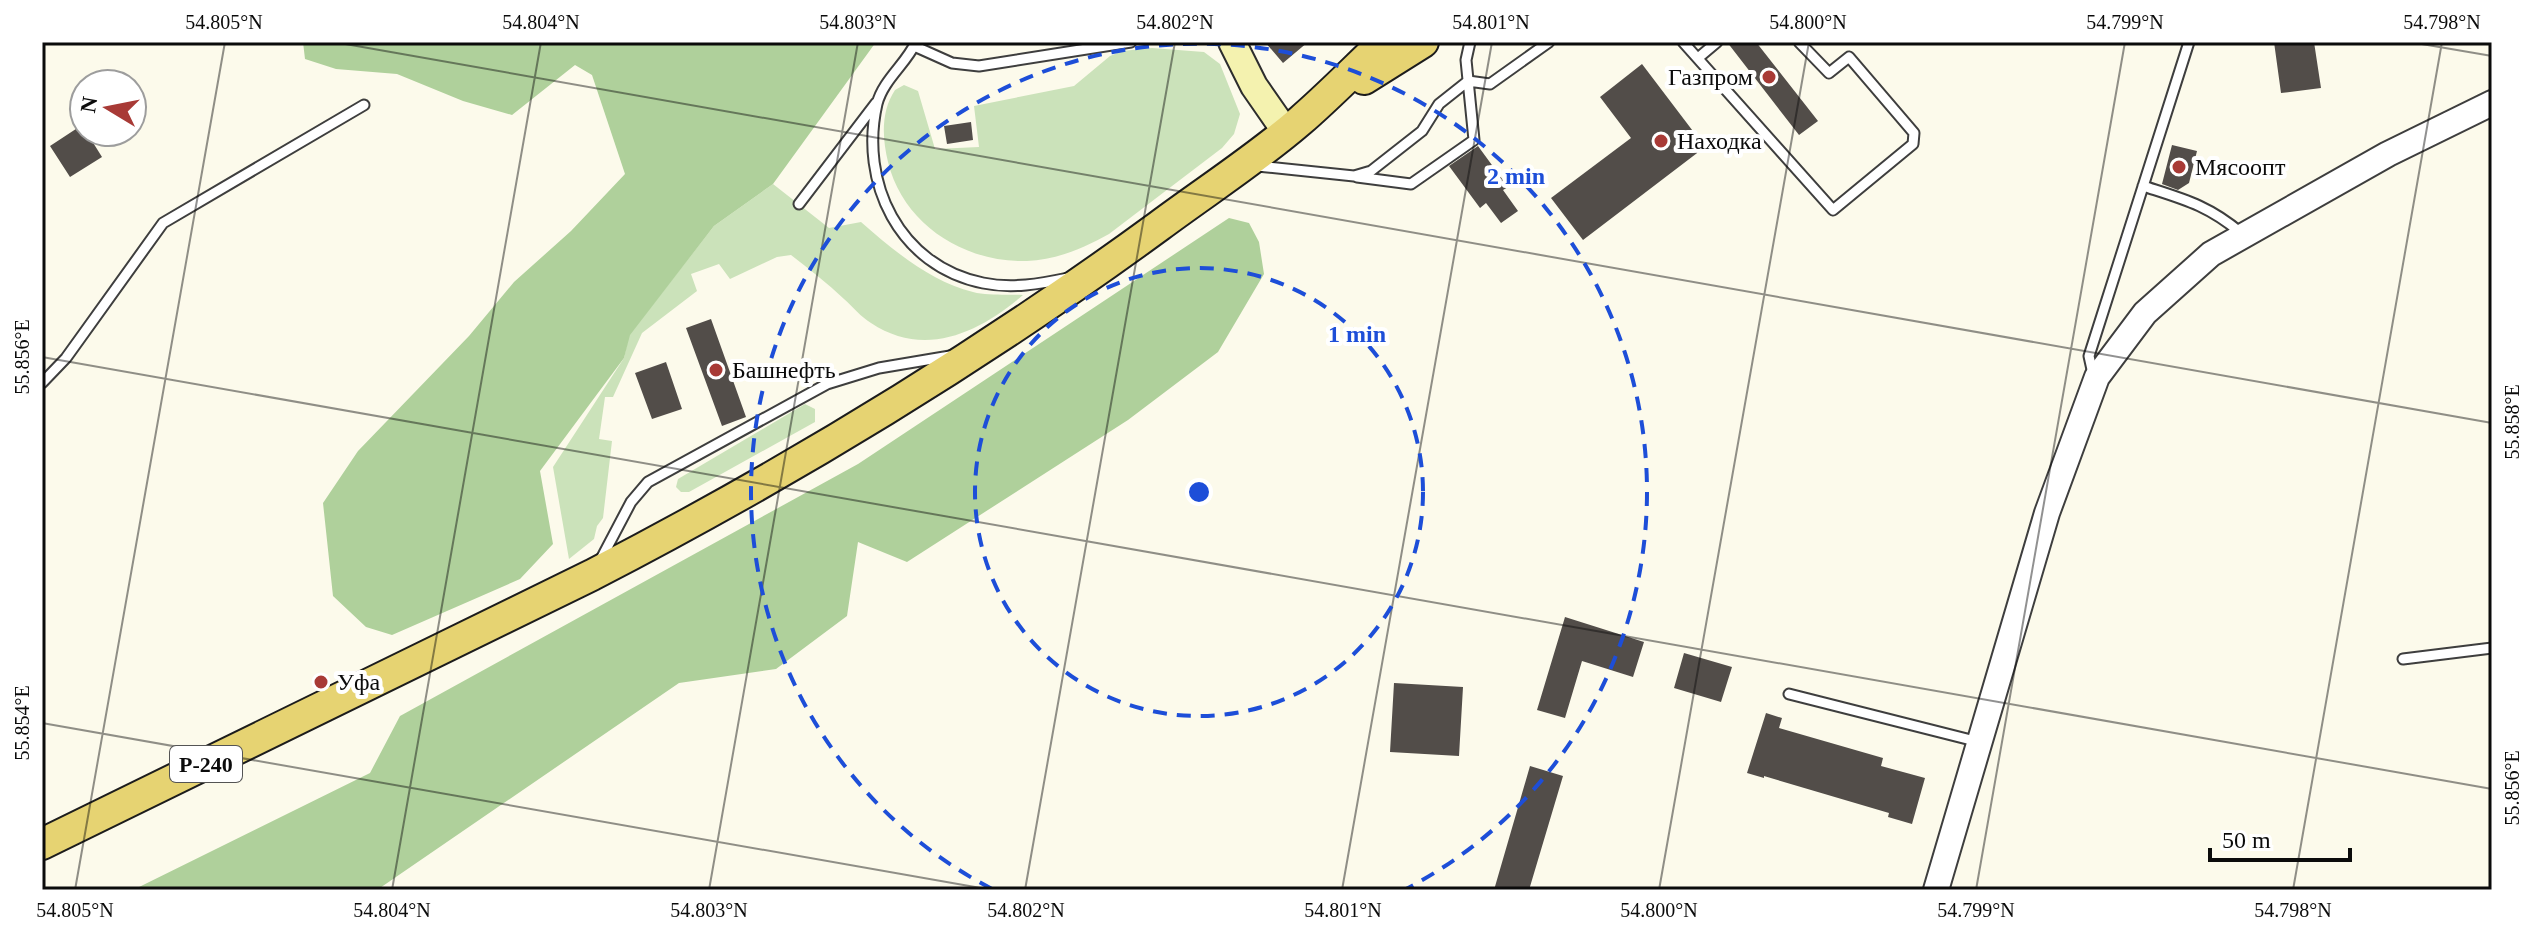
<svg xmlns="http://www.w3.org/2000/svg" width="2534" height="932" font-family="Georgia,serif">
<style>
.green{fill:#cbe2ba}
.forest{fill:#afd09b}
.building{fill:#524d49}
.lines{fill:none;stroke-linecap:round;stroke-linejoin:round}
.service-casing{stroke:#3e3e3e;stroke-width:13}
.tertiary-casing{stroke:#3e3e3e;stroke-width:28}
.secondary-casing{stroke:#2d2d2d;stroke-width:30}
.primary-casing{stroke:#1c1c1c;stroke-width:34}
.service{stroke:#fff;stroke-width:9}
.tertiary{stroke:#fff;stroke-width:24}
.secondary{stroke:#f4f2af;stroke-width:26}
.primary{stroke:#e6d372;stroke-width:30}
.ticks{fill:none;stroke:#0b0b0b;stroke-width:2;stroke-opacity:0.45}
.ring{fill:none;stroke:#1d4ed8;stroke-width:4;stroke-dasharray:14 10}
.poi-dot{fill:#a83a36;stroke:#fff;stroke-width:3}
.labels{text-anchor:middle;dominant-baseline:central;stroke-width:8;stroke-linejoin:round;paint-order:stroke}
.shield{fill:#fff;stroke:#545454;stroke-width:2}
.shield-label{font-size:22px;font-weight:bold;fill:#0b0b0b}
.poi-label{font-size:24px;fill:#0b0b0b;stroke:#fff;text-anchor:start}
.centre{fill:#1d4ed8;stroke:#fff;stroke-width:4}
.ring-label{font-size:24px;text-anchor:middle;font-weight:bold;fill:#1d4ed8;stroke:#fff;stroke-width:8;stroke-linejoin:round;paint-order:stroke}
.neatline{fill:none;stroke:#0b0b0b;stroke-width:3}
.ticks-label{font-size:20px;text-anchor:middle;fill:#0b0b0b}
</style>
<rect width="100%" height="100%" fill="#fcfaeb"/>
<path class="green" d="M1152,48L1204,52L1220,64L1240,114L1234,134L1222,148L1109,234C1084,248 1056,260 1027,261C964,263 903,224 888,162C882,137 881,111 895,90L904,85L918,91L935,149L979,147L974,106L1074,86L1110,56L1122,51Z
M773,184L829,228L861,222C893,250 931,282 973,292C988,296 1007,294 1023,295C980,332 925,359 871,323C861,317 853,307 844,299C827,283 809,269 791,255L777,257L730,279L719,264L691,274L697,291L642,333L613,397H605L599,439L612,441L603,518L597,526L594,539L569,559L553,467L624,358L629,335L714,226Z
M805,404L815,409V422L689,492H681L676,487L678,479Z"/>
<path class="forest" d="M303,42H876L773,184L714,226L630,335L624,358L540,471L553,544L520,579L392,635L366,627L333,596L323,503L358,451L469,336L514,282L571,231L625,174L592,75L575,65L512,115L463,101L397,74L336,69L305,59Z
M1229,218L1249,223L1259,242L1264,274L1218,352L1128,420L907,562L858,542L847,616L776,669L679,683L377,890H133L370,773L400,716L858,464Z"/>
<path class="building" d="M1265,42H1308L1283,63Z
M1727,42H1756L1818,121L1799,135Z
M2274,42H2314L2321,88L2281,93Z
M1642,64L1705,147L1583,240L1551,198L1631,138L1600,97Z
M971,122L973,140L947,144L944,126Z
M82,125L102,157L70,177L50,146Z
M2172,145L2197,151L2189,183L2178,190L2162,184Z
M1478,146L1508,187L1503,190L1518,211L1501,223L1486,203L1480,208L1449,166Z
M711,319L746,417L722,426L686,328Z
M666,362L682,409L652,419L635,373Z
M1565,617L1644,642L1633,677L1582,661L1565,718L1537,710Z
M1684,653L1732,667L1721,702L1674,688Z
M1394,683L1463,687L1459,756L1390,752Z
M1766,713L1782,718L1779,728L1883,758L1881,766L1925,778L1912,824L1888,817L1889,813L1764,776V778L1747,773Z
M1530,766L1563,776L1529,890H1494Z"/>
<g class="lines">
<defs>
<path id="service" d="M916,42C906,64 883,80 877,104C859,182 899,266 983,283C1012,289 1040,284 1068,278
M1683,42L1833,210L1913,144L1914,133L1849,57L1829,73L1799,42
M914,46L952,63L979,66L1131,42
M1698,58L1717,42
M1257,166L1354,176L1371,171L1422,131L1439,104L1468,81L1490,84L1549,42
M1357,177L1411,184L1474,140L1466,60L1470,42
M2143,186C2183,199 2208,205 2241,233
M799,204L876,103
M2093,374L2089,356L2189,42
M42,383L66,358L163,223L364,105
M601,559L631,502L648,482L827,384L879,368L950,356
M2403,659L2492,648
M1789,694L1979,742"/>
<path id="tertiary" d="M1936,890L2047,513L2097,377L2145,313L2211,254L2388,154L2492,103"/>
<path id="secondary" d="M1232,42L1254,86L1286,132"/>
<path id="primary" d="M1364,79L1423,42
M42,844L592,575C789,473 980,357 1159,226C1206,191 1256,159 1300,121C1329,96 1356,68 1384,42"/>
</defs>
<use href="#service" class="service-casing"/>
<use href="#tertiary" class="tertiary-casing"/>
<use href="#secondary" class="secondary-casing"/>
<use href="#primary" class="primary-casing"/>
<use href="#service" class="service"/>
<use href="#tertiary" class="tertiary"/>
<use href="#secondary" class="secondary"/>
<use href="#primary" class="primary"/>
</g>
<path class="ticks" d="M334,42L2492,423M2410,42L2492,56M42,357L2492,789M42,723L992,890M75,890L225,42M392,890L541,42M709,890L858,42M1025,890L1175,42M1342,890L1492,42M1659,890L1809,42M1976,890L2125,42M2293,890L2442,42"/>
<g class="ring">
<circle cx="1199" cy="492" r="224"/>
<path d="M992 889A448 448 0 1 1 1406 889"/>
</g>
<g class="poi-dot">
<circle cx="1769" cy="77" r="8"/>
<circle cx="1661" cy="141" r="8"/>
<circle cx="2179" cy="167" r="8"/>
<circle cx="716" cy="370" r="8"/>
<circle cx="321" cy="682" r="8"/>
</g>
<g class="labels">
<rect class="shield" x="170" y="746" width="72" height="36" rx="6"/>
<g class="shield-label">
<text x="206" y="764">Р-240</text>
</g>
<g class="poi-label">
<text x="1753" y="77" text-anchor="end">Газпром</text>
<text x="1677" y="141">Находка</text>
<text x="2195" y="167">Мясоопт</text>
<text x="732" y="370">Башнефть</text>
<text x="337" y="682">Уфа</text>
</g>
</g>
<circle cx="1199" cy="492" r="12" class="centre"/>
<g class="ring-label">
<text x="1516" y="184">2 min</text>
<text x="1357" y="342">1 min</text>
</g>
<rect width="2534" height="932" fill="none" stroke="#ffffff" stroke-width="88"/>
<g transform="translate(108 108) rotate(280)"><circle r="38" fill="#ffffff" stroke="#9d9d9d" stroke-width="2"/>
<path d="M0-6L14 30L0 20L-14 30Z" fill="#a83a36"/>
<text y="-12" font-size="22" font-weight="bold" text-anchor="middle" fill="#0b0b0b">N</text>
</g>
<path d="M2210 848v12h140v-12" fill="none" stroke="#0b0b0b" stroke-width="4"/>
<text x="2222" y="848" font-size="24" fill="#0b0b0b" stroke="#ffffff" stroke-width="6" paint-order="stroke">50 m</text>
<rect x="44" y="44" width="2446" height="844" class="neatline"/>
<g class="ticks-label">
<text x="224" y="29">54.805°N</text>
<text x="541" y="29">54.804°N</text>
<text x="858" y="29">54.803°N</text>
<text x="1175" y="29">54.802°N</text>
<text x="1491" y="29">54.801°N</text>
<text x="1808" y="29">54.800°N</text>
<text x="2125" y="29">54.799°N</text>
<text x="2442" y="29">54.798°N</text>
<text transform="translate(22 357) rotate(-90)" y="7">55.856°E</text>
<text transform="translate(2512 422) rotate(-90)" y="7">55.858°E</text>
<text transform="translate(22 723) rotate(-90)" y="7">55.854°E</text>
<text transform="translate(2512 788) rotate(-90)" y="7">55.856°E</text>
<text x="75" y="917">54.805°N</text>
<text x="392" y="917">54.804°N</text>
<text x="709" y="917">54.803°N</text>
<text x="1026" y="917">54.802°N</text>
<text x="1343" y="917">54.801°N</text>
<text x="1659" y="917">54.800°N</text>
<text x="1976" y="917">54.799°N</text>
<text x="2293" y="917">54.798°N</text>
</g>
</svg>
